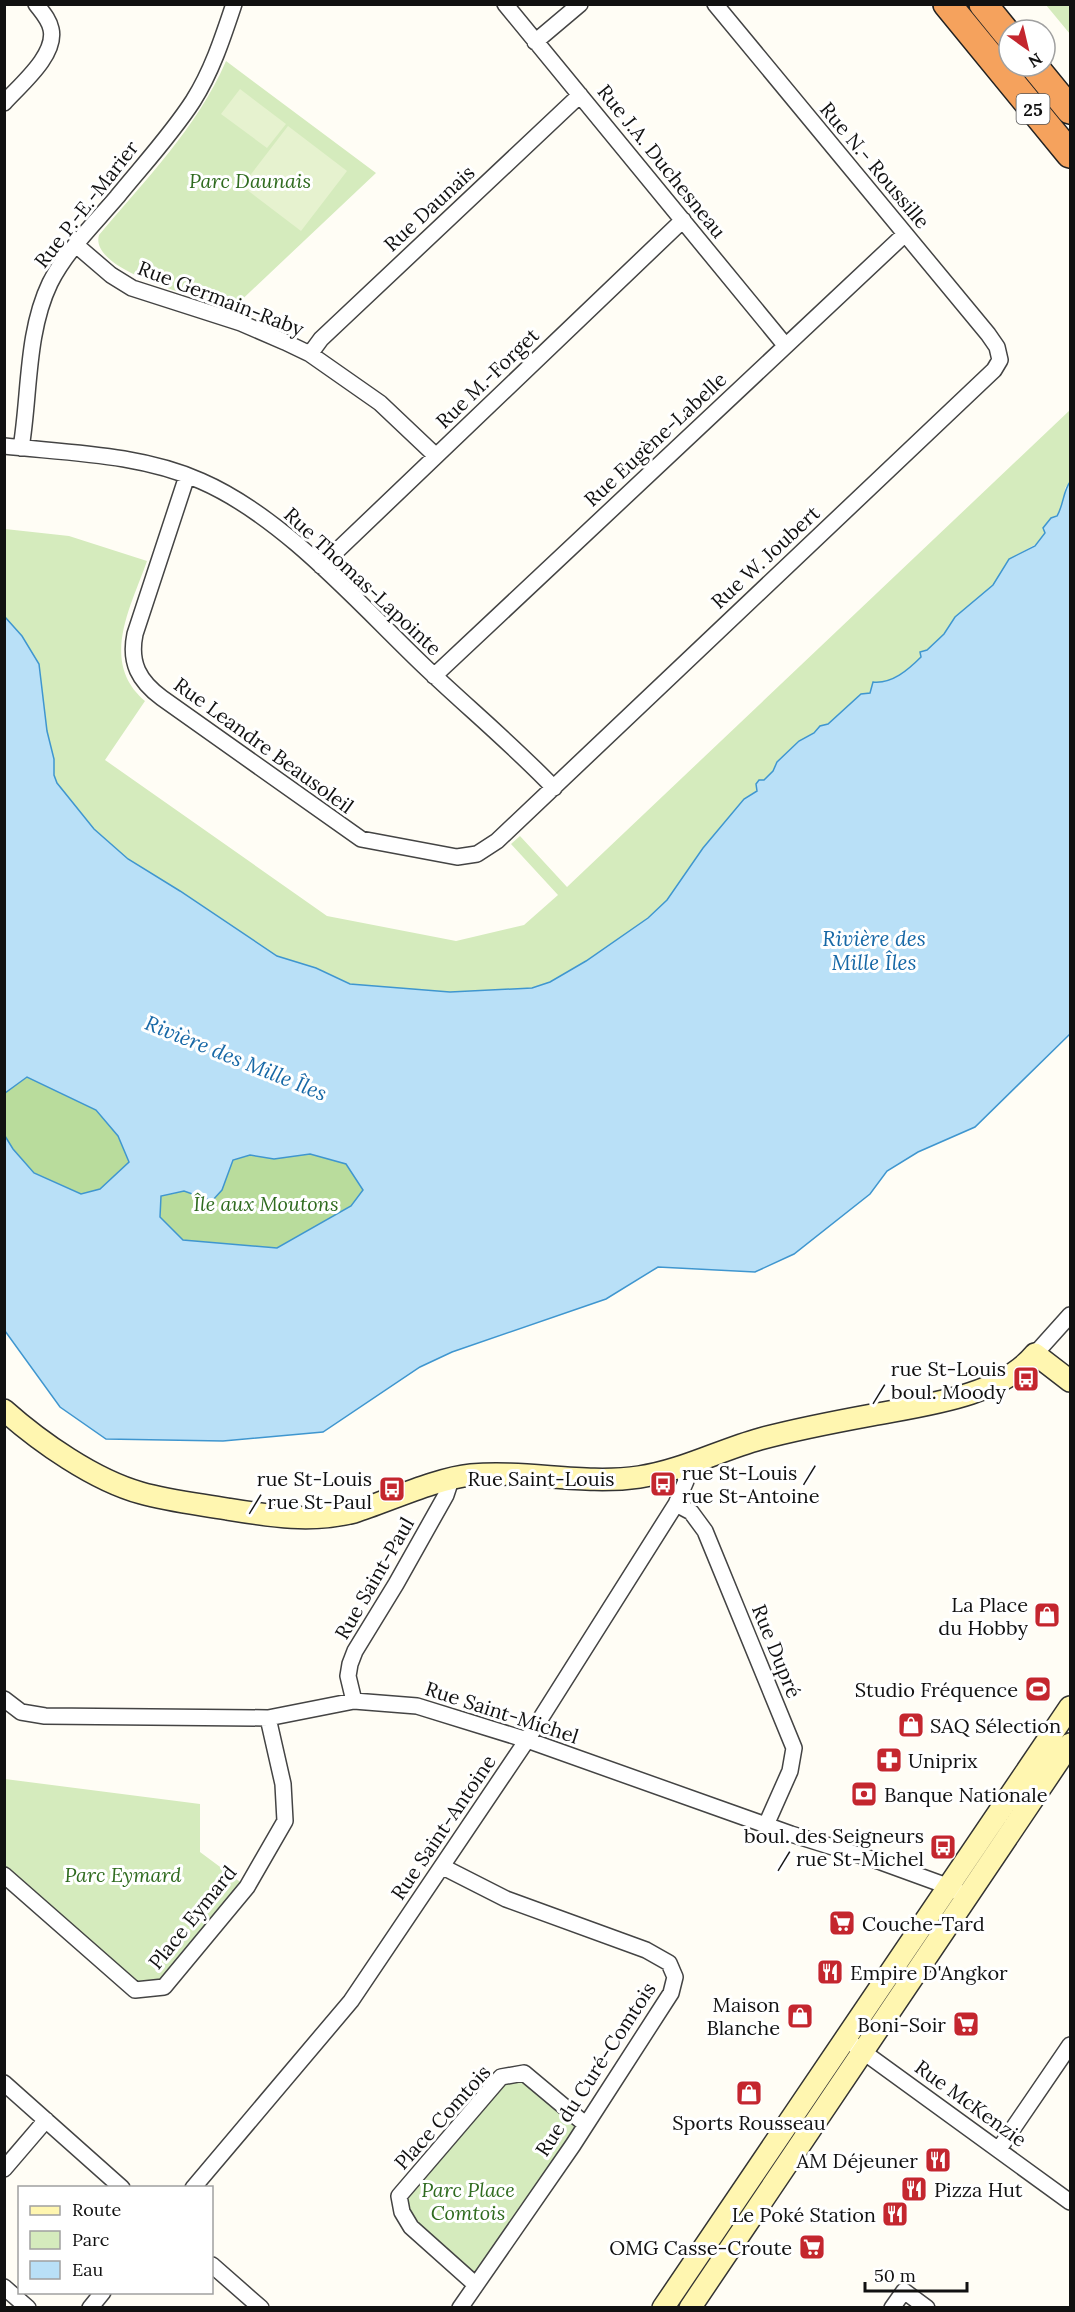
<svg xmlns="http://www.w3.org/2000/svg" width="1075" height="2312" font-family="Lora,serif">
<style>
.green{fill:#d5ebbd}
.forest{fill:#b9dc9c}
.pitch{fill:#e6f2cf}
.water{fill:#b9e0f7;stroke:#3f96cf;stroke-width:1.5;fill-rule:evenodd}
.lines{fill:none;stroke-linecap:round;stroke-linejoin:round}
.street-casing{stroke:#444;stroke-width:18}
.secondary-casing{stroke:#333;stroke-width:24}
.highway-casing{stroke:#222;stroke-width:30}
.street{stroke:#fff;stroke-width:15}
.secondary{stroke:#fff6b0;stroke-width:21}
.highway{stroke:#f5a25d;stroke-width:27}
.labels{text-anchor:middle;dominant-baseline:central;stroke-width:6;stroke-linejoin:round;paint-order:stroke}
.shield{fill:#fff;stroke:#585858;stroke-width:1.5}
.shield-label{font-size:18px;font-weight:bold;fill:#111}
.street-label{font-size:20px;fill:#111;stroke:#fff}
.park-label{font-size:20px;font-style:italic;fill:#2f6b1f;stroke:#fff}
.poi-label{font-size:20px;fill:#111;stroke:#fff;text-anchor:end}
.water-label{font-size:21px;font-style:italic;fill:#1768a6;stroke:#fff}
</style>
<rect width="100%" height="100%" fill="#fffdf5"/>
<path class="green" d="M1046,5H1070V34Z
M226,61L376,173L233,308C207,300 88,272 99,235C145,180 197,128 226,61Z
M1070,410V482L1065,488L1064,504L1038,543L1009,559L993,585L955,617L944,634L927,650L920,652L921,657L905,671L870,693L861,694L828,724L820,726L814,733L799,741L777,761L773,771L757,790L744,799L667,900L648,918L586,961L550,982L532,988L450,992L350,984L316,968L277,956L180,891L128,859L94,829L57,783L54,775V759L47,731L39,664L22,636L5,617V529L69,536L147,561C131,607 99,662 145,701L105,760L327,916L456,941L524,925L558,895L511,844L520,836L567,887Z
M5,1779L200,1804V1852L247,1887L164,1987L135,1990L5,1875Z
M524,2073L585,2124L476,2285L411,2227L399,2196L501,2077Z"/>
<path class="forest" d="M27,1077L96,1110L118,1136L129,1162L100,1189L81,1194L34,1173L13,1149L5,1136V1093Z
M310,1154L346,1164L363,1190L351,1206L277,1248L183,1240L160,1217L161,1196L184,1191L212,1201L222,1190L232,1160L250,1155L274,1159Z"/>
<path class="pitch" d="M240,89L286,124L267,148L221,114Z
M288,126L347,171L301,231L242,186Z"/>
<path class="water" d="M1070,482V1034L975,1127L918,1152L887,1171L870,1194L794,1254L755,1272L658,1267L606,1299L452,1352L420,1367L323,1432L223,1441L106,1439L60,1407L5,1331V1136L13,1149L34,1173L81,1194L100,1189L129,1162L118,1136L96,1110L27,1077L5,1093V617L22,636L39,664L47,731L54,759V775L57,783L94,829L128,859L180,891L277,956L316,968L350,984L450,992L532,988L550,982L586,961L648,918L667,900L703,848L744,799L757,791L756,784L759,780H764L773,771L777,762L799,741L814,733L820,726L828,724L861,694L870,693L873,682C892,684 908,670 921,657L920,652L927,650L944,634L955,617L993,585L1009,559L1035,546L1045,533L1043,528L1051,518L1057,516C1064,504 1063,491 1070,482ZM310,1154L346,1164L363,1190L351,1206L277,1248L183,1240L160,1217L161,1196L184,1191L212,1201L222,1190L233,1160L250,1155L274,1159Z"/>
<g class="lines">
<defs>
<path id="street" d="M505,4L785,345
M535,42L580,4
M4,103C20,85 57,55 51,29C49,19 42,12 36,4
M76,245L111,275L132,288L241,323L285,342L310,354L380,403L436,456
M310,354L321,339L580,95
M4,446C69,453 140,454 201,481C284,517 359,604 424,666C467,707 513,745 554,788
M21,448C30,394 26,333 50,283C66,251 94,224 117,197C143,165 171,135 193,101C212,71 223,37 234,4
M187,476L135,634C129,663 139,681 162,698L361,839L457,857L477,854L497,841L994,370L1000,360L997,347L988,334L715,4
M321,566L683,220
M434,676L905,234
M1035,1354L1070,1315
M676,1504L691,1512L705,1531L794,1748L790,1771L766,1825
M4,1699L21,1712L45,1716L268,1718L354,1701L417,1706L527,1740L791,1834L881,1862L947,1886L968,1897
M354,1701L348,1676L350,1664L355,1651L396,1584L446,1495L449,1486L447,1480
M443,1867L506,1899L646,1950L669,1963L675,1977L671,1993L573,2145L460,2308
M4,1875L135,1990L164,1987L247,1887L285,1821L283,1784L268,1718
M847,2040L1070,2202
M4,2083L122,2188
M999,2149L1070,2045
M4,2169L46,2120
M193,2188L351,2001L527,1740L676,1504L686,1481L683,1465
M212,2265L261,2308
M476,2285L411,2227L402,2212L399,2196L501,2077L524,2073L585,2124
M4,2287L28,2308
M90,2308L103,2292
M892,2308L904,2291L927,2308"/>
<path id="secondary" d="M4,1410C40,1442 94,1480 141,1493C169,1501 198,1504 227,1509C270,1516 311,1523 354,1512C388,1501 438,1478 471,1475C527,1470 584,1485 639,1477C681,1471 720,1450 760,1439C797,1429 834,1422 872,1415C924,1405 999,1397 1035,1354L1070,1381
M663,2308L1070,1707
M690,2308L1070,1744"/>
<path id="highway" d="M947,4L1070,154
M983,4L1009,36
M1034,66L1070,110"/>
</defs>
<use href="#street" class="street-casing"/>
<use href="#secondary" class="secondary-casing"/>
<use href="#highway" class="highway-casing"/>
<use href="#street" class="street"/>
<use href="#secondary" class="secondary"/>
<use href="#highway" class="highway"/>
</g>
<defs>
<symbol id="bus-square" viewBox="-11 -11 22 22"><rect x="-9" y="-9" width="18" height="18" rx="4" fill="#c4262e" stroke="#fff"/><path d="M-5-6H5V4H4V6H2V4H-2V6H-4V4H-5ZM-3.5-4V0h7V-4ZM-3.5 1.2v1.5H-2V1.2ZM2 1.2v1.5H3.5V1.2Z" fill="#fff"/></symbol>
<symbol id="shop-square" viewBox="-11 -11 22 22"><rect x="-9" y="-9" width="18" height="18" rx="4" fill="#c4262e" stroke="#fff"/><path d="M-5-2.5h2.3a2.7 3.5 0 0 1 5.4 0H5L5.5 6h-11ZM-1.5-2.5h3a1.5 2.3 0 0 0-3 0Z" fill="#fff"/></symbol>
<symbol id="stadium-square" viewBox="-11 -11 22 22"><rect x="-9" y="-9" width="18" height="18" rx="4" fill="#c4262e" stroke="#fff"/><path d="M0-5a6.5 5 0 1 0 0 10a6.5 5 0 1 0 0-10ZM-3.5-1.8h7v3.6h-7Z" fill="#fff"/></symbol>
<symbol id="pharmacy-square" viewBox="-11 -11 22 22"><rect x="-9" y="-9" width="18" height="18" rx="4" fill="#c4262e" stroke="#fff"/><path d="M-2-6h4v4h4v4h-4v4h-4v-4h-4v-4h4Z" fill="#fff"/></symbol>
<symbol id="bank-square" viewBox="-11 -11 22 22"><rect x="-9" y="-9" width="18" height="18" rx="4" fill="#c4262e" stroke="#fff"/><path d="M-6-4H6V4H-6ZM0-2.3a2.3 2.3 0 1 0 0 4.6a2.3 2.3 0 1 0 0-4.6Z" fill="#fff"/></symbol>
<symbol id="supermarket-square" viewBox="-11 -11 22 22"><rect x="-9" y="-9" width="18" height="18" rx="4" fill="#c4262e" stroke="#fff"/><path d="M-6-5.5h2.5l.6 2H6L4.5 2H-2.5L-4.4-4H-6ZM-1.5 3.2a1.3 1.3 0 1 0 .1 0ZM3 3.2a1.3 1.3 0 1 0 .1 0Z" fill="#fff"/></symbol>
<symbol id="restaurant-square" viewBox="-11 -11 22 22"><rect x="-9" y="-9" width="18" height="18" rx="4" fill="#c4262e" stroke="#fff"/><path d="M-5-6h1v4h1v-4h1v4h1v-4h1v5L-1.5 .5V6h-2V.5L-5-1ZM5-6V6H3V1.5H1.5Q1.5-4 5-6Z" fill="#fff"/></symbol>
</defs>
<g fill-rule="evenodd">
<use href="#bus-square" x="1011" y="1364" width="30" height="30"/>
<use href="#bus-square" x="648" y="1469" width="30" height="30"/>
<use href="#bus-square" x="377" y="1474" width="30" height="30"/>
<use href="#shop-square" x="1032" y="1600" width="30" height="30"/>
<use href="#stadium-square" x="1023" y="1674" width="30" height="30"/>
<use href="#shop-square" x="896" y="1710" width="30" height="30"/>
<use href="#pharmacy-square" x="874" y="1745" width="30" height="30"/>
<use href="#bank-square" x="849" y="1779" width="30" height="30"/>
<use href="#bus-square" x="928" y="1832" width="30" height="30"/>
<use href="#supermarket-square" x="827" y="1908" width="30" height="30"/>
<use href="#restaurant-square" x="815" y="1957" width="30" height="30"/>
<use href="#shop-square" x="785" y="2001" width="30" height="30"/>
<use href="#supermarket-square" x="951" y="2009" width="30" height="30"/>
<use href="#shop-square" x="734" y="2078" width="30" height="30"/>
<use href="#restaurant-square" x="923" y="2145" width="30" height="30"/>
<use href="#restaurant-square" x="899" y="2174" width="30" height="30"/>
<use href="#restaurant-square" x="880" y="2199" width="30" height="30"/>
<use href="#supermarket-square" x="797" y="2232" width="30" height="30"/>
</g>
<g class="labels">
<rect class="shield" x="1016.5" y="94" width="33" height="30" rx="4.5"/>
<g class="shield-label">
<text x="1033" y="109">25</text>
</g>
<g class="street-label">
<text transform="translate(662 161) rotate(51)">Rue J.A. Duchesneau</text>
<text transform="translate(875 165) rotate(50)">Rue N.- Roussille</text>
<text transform="translate(86 204) rotate(-52)">Rue P.-E.-Marier</text>
<text transform="translate(429 208) rotate(-43)">Rue Daunais</text>
<text transform="translate(221 298) rotate(21)">Rue Germain-Raby</text>
<text transform="translate(487 378) rotate(-44)">Rue M.-Forget</text>
<text transform="translate(655 439) rotate(-43)">Rue Eugène-Labelle</text>
<text transform="translate(765 557) rotate(-43)">Rue W. Joubert</text>
<text transform="translate(363 581) rotate(43)">Rue Thomas-Lapointe</text>
<text transform="translate(264 745) rotate(36)">Rue Leandre Beausoleil</text>
<text x="541" y="1478">Rue Saint-Louis</text>
<text transform="translate(374 1578) rotate(-60)">Rue Saint-Paul</text>
<text transform="translate(777 1651) rotate(68)">Rue Dupré</text>
<text transform="translate(502 1712) rotate(18)">Rue Saint-Michel</text>
<text transform="translate(443 1827) rotate(-56)">Rue Saint-Antoine</text>
<text transform="translate(192 1917) rotate(-51)">Place Eymard</text>
<text transform="translate(595 2069) rotate(-57)">Rue du Curé-Comtois</text>
<text transform="translate(971 2103) rotate(36)">Rue McKenzie</text>
<text transform="translate(442 2117) rotate(-48)">Place Comtois</text>
</g>
<g class="park-label">
<text x="250" y="180">Parc Daunais</text>
<text x="266" y="1203">Île aux Moutons</text>
<text x="123" y="1874">Parc Eymard</text>
<text x="468" y="2189">Parc Place<tspan x="468" dy="23">Comtois</tspan></text>
</g>
<g class="poi-label">
<text x="1006" y="1368">rue St-Louis<tspan x="1006" dy="23">/ boul. Moody</tspan></text>
<text x="682" y="1472" text-anchor="start">rue St-Louis /<tspan x="682" dy="23">rue St-Antoine</tspan></text>
<text x="372" y="1478">rue St-Louis<tspan x="372" dy="23">/ rue St-Paul</tspan></text>
<text x="1028" y="1604">La Place<tspan x="1028" dy="23">du Hobby</tspan></text>
<text x="1018" y="1689">Studio Fréquence</text>
<text x="930" y="1725" text-anchor="start">SAQ Sélection</text>
<text x="908" y="1760" text-anchor="start">Uniprix</text>
<text x="884" y="1794" text-anchor="start">Banque Nationale</text>
<text x="924" y="1835">boul. des Seigneurs<tspan x="924" dy="23">/ rue St-Michel</tspan></text>
<text x="862" y="1923" text-anchor="start">Couche-Tard</text>
<text x="850" y="1972" text-anchor="start">Empire D'Angkor</text>
<text x="780" y="2004">Maison<tspan x="780" dy="23">Blanche</tspan></text>
<text x="946" y="2024">Boni-Soir</text>
<text x="749" y="2122" text-anchor="middle">Sports Rousseau</text>
<text x="918" y="2160">AM Déjeuner</text>
<text x="934" y="2189" text-anchor="start">Pizza Hut</text>
<text x="876" y="2214">Le Poké Station</text>
<text x="792" y="2247">OMG Casse-Croute</text>
</g>
<g class="water-label">
<text x="874" y="938">Rivière des<tspan x="874" dy="24">Mille Îles</tspan></text>
<text transform="translate(236 1058) rotate(22)">Rivière des Mille Îles</text>
</g>
</g>
<rect width="1075" height="2312" fill="none" stroke="#111111" stroke-width="12"/>
<rect x="18" y="2186" width="195" height="108" fill="#ffffff" stroke="#a0a0a0" stroke-width="1.5"/>
<rect x="30" y="2206" width="30" height="9" fill="#fff6b0" stroke="#a0a0a0" stroke-width="1.5"/>
<text x="72" y="2216" font-size="18" fill="#111111">Route</text>
<rect x="30" y="2231" width="30" height="18" fill="#d5ebbd" stroke="#a0a0a0" stroke-width="1.5"/>
<text x="72" y="2246" font-size="18" fill="#111111">Parc</text>
<rect x="30" y="2261" width="30" height="18" fill="#b9e0f7" stroke="#a0a0a0" stroke-width="1.5"/>
<text x="72" y="2276" font-size="18" fill="#111111">Eau</text>
<g transform="translate(1027 48) rotate(146)"><circle r="28" fill="#ffffff" stroke="#a0a0a0" stroke-width="1.5"/>
<path d="M0-4.5L10 22L0 15L-10 22Z" fill="#c4262e"/>
<text y="-9" font-size="16" font-weight="bold" text-anchor="middle" fill="#111111">N</text>
</g>
<path d="M865 2282v9h102v-9" fill="none" stroke="#111111" stroke-width="3"/>
<text x="874" y="2282" font-size="18" fill="#111111" stroke="#ffffff" stroke-width="4.5" paint-order="stroke">50 m</text>
</svg>
